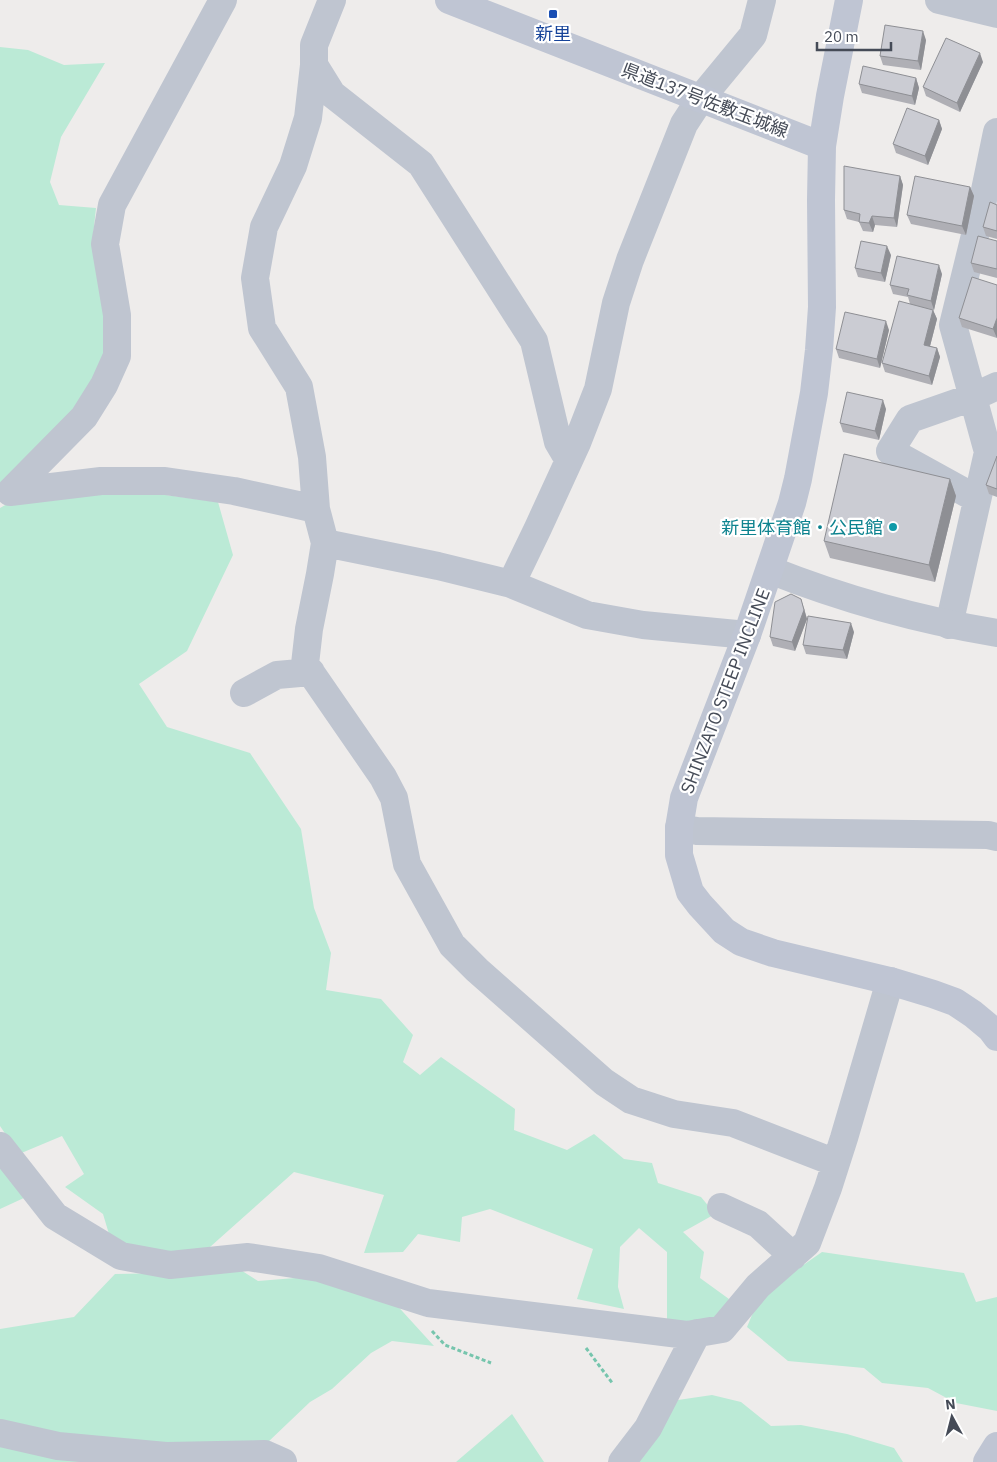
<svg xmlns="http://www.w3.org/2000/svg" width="997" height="1462" font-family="'IBM Plex Sans','Noto Sans JP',sans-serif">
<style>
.green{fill:#bbead6}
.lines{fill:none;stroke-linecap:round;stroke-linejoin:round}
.path{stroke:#76c5ad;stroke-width:3;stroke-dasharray:4 2.5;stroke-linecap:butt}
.minor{stroke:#bfc5d0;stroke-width:28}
.tertiary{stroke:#bfc5d0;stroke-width:28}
.secondary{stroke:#bfc5d3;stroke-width:28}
.wall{fill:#afafb5}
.shaded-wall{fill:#8e8f94}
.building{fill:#cbccd3;stroke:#8e8f94}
.transit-dot{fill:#1a4fb4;stroke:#fff;stroke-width:2}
.culture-dot{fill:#0f9aa8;stroke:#fff;stroke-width:2}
.labels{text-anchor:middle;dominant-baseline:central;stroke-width:4.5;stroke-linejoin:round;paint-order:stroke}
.transit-label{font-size:18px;fill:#164399;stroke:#fff}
.street-label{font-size:18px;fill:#454b57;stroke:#fff}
.culture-label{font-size:18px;fill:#0d838f;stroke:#fff;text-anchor:end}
</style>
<rect width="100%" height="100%" fill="#eeeceb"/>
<path class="green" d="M0,47L28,50L64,65L105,63L61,137L50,182L59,205L96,208L92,246L110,348L94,389L0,491Z
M114,488L218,502L233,555L187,651L139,684L167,727L250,753L301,829L314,908L331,953L326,990L381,999L413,1035L403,1062L420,1075L441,1057L515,1109L514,1130L567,1150L594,1134L624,1159L652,1163L658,1183L701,1197L715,1214L683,1232L704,1252L700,1278L729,1299L720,1318L695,1323L667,1321V1252L639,1228L620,1247L618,1287L624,1309L577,1299L593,1249L490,1209L462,1217L460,1242L418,1234L403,1252L364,1253L384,1195L294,1172L201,1255L122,1249L109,1234L103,1214L65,1187L84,1174L62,1136L19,1154L0,1126V508L14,500Z
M0,1160L26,1197L0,1209Z
M822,1252L964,1273L976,1302L997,1297V1411L956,1403L928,1388L882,1383L864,1368L788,1361L747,1327L757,1303L776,1284Z
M236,1267L258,1281L320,1276L393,1301L434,1346L392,1341L371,1353L332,1389L310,1402L267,1443L164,1449L0,1425V1329L74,1317L115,1274L172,1273Z
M712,1395L741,1402L771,1426L801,1425L847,1434L894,1448L903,1462H633L678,1400Z
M512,1414L544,1462H456Z
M0,1442L130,1462H0Z"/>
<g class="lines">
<path class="path" d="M432,1331L445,1345L491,1363
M586,1348L613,1384"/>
<path class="minor" d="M332,0L314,45V65L332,94L421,164L534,341L558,442L568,459
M939,0L997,14
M314,65L308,118L293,166L264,227L255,278L262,328L299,387L312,457L316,509L325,543L320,574L309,629L305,664L383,777L394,798L407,864L452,945L477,970L604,1082L631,1100L674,1114L733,1123L836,1163
M10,492L84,417L104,385L117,356V315L105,244L112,205L223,0
M10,492L101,481H165L234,491L316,509
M977,499L890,451L910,419L973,397L997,386
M325,543L438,566L511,584
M949,625L988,452L953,325L979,219L997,132
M747,635L643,625L587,615L511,584L538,528L577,443L598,389L616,303L630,260L684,124L701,98L753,35L762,0
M244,693L277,675L311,672
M679,828L697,831L988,835L997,837
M0,1146L55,1216L121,1256L170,1265L248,1257L319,1268L428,1303L687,1335L722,1329L758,1286L807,1243L828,1188L844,1138L890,981
M721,1207L758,1224L793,1256
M0,1433L58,1446L166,1456L265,1454L283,1462
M622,1462L648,1428L697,1333"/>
<path class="tertiary" d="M770,570C843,599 919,620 997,633"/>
<path class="secondary" d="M449,0L822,146
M849,0L830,96L822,146L821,200L822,307L819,350L814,393L798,479L792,503L747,635L684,798L679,828V855L690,892L700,905L724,931L741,942L773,953L890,981L933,994L955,1002L973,1014L991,1029L997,1037
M987,1462L997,1446"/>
</g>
<path class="wall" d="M926,40L921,70L883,65L880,56Z
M983,62L960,112L926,96L923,87Z
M916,78L919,88L915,105L862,93L859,84Z
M939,120L942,129L928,165L896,153L893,144Z
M900,176L903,185L897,227L875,225L873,232L863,231L859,222L847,219L844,210Z
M970,187L974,196L966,235L911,224L907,215Z
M997,205V239L986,236L983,227Z
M997,241V278L974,272L971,263Z
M891,255L885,282L858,277L855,268Z
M942,274L934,310L926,308L933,310L937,319L930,346L937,348L940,357L932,385L885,372L882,363L910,304L908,297L893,294L890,285Z
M997,285V338L962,327L959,318Z
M889,330L880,368L839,358L836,349Z
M886,409L879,440L843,432L840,423Z
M997,456V497L989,494L986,485Z
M950,479L956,496L935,582L830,558L824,541Z
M804,608L807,619L795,651L773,646L770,637Z
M854,632L847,659L806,654L803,645Z"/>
<path class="shaded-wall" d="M923,31L926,40L921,70L918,61Z
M980,53L983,62L960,112L957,103Z
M916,78L919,88L915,105L912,96Z
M939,120L942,129L928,165L925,156Z
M900,176L903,185L897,227L894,218Z
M970,187L974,196L966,235L962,226Z
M872,216L875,225L873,232L869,223Z
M887,246L891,255L885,282L881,273Z
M939,265L942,274L934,310L931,301Z
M933,310L937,319L928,354L924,345Z
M997,318V338L993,329Z
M886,321L889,330L880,368L877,359Z
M937,348L940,357L932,385L929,376Z
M883,400L886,409L879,440L875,431Z
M950,479L956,496L935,582L929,565Z
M801,599L807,619L795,651L792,642Z
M851,623L854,632L847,659L843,650Z"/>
<path class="building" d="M885,25L923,31L918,61L880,56Z
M946,38L980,53L957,103L923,87Z
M863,66L916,78L912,96L859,84Z
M907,108L939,120L925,156L893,144Z
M844,166L900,176L894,218L872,216L869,223L859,222L860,214L844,210Z
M915,176L970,187L962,226L907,215Z
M990,202L997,205V231L983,227Z
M978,236L997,241V269L971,263Z
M861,241L887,246L881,273L855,268Z
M897,256L939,265L931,301L907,295L909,289L890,285Z
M972,277L997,285V318L993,329L959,318Z
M899,301L933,310L924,345L937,348L929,376L882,363Z
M845,312L886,321L877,359L836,349Z
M847,392L883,400L875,431L840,423Z
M844,454L950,479L929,565L824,541Z
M997,456V489L986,485Z
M791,594L801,599L804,610L792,642L770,637L775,602Z
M808,616L851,623L843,650L803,645Z"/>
<rect class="transit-dot" x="548" y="9" width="10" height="10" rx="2.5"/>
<circle class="culture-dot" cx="893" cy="527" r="5"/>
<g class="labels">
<g class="transit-label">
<text x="553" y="33">新里</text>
</g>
<g class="street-label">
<text transform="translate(705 100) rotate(21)">県道137号佐敷玉城線</text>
<text transform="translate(725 691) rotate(-69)">SHINZATO STEEP INCLINE</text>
</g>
<g class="culture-label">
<text x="883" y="527">新里体育館・公民館</text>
</g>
</g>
<g transform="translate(952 1417) rotate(353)" stroke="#ffffff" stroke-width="4" paint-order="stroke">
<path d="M0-4L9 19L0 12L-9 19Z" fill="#454b57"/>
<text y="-8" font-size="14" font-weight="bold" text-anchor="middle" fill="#454b57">N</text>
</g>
<path d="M817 42v8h74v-8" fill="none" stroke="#454b57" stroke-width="2.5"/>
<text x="824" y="42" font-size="15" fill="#454b57" stroke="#ffffff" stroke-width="4" paint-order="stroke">20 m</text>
</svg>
